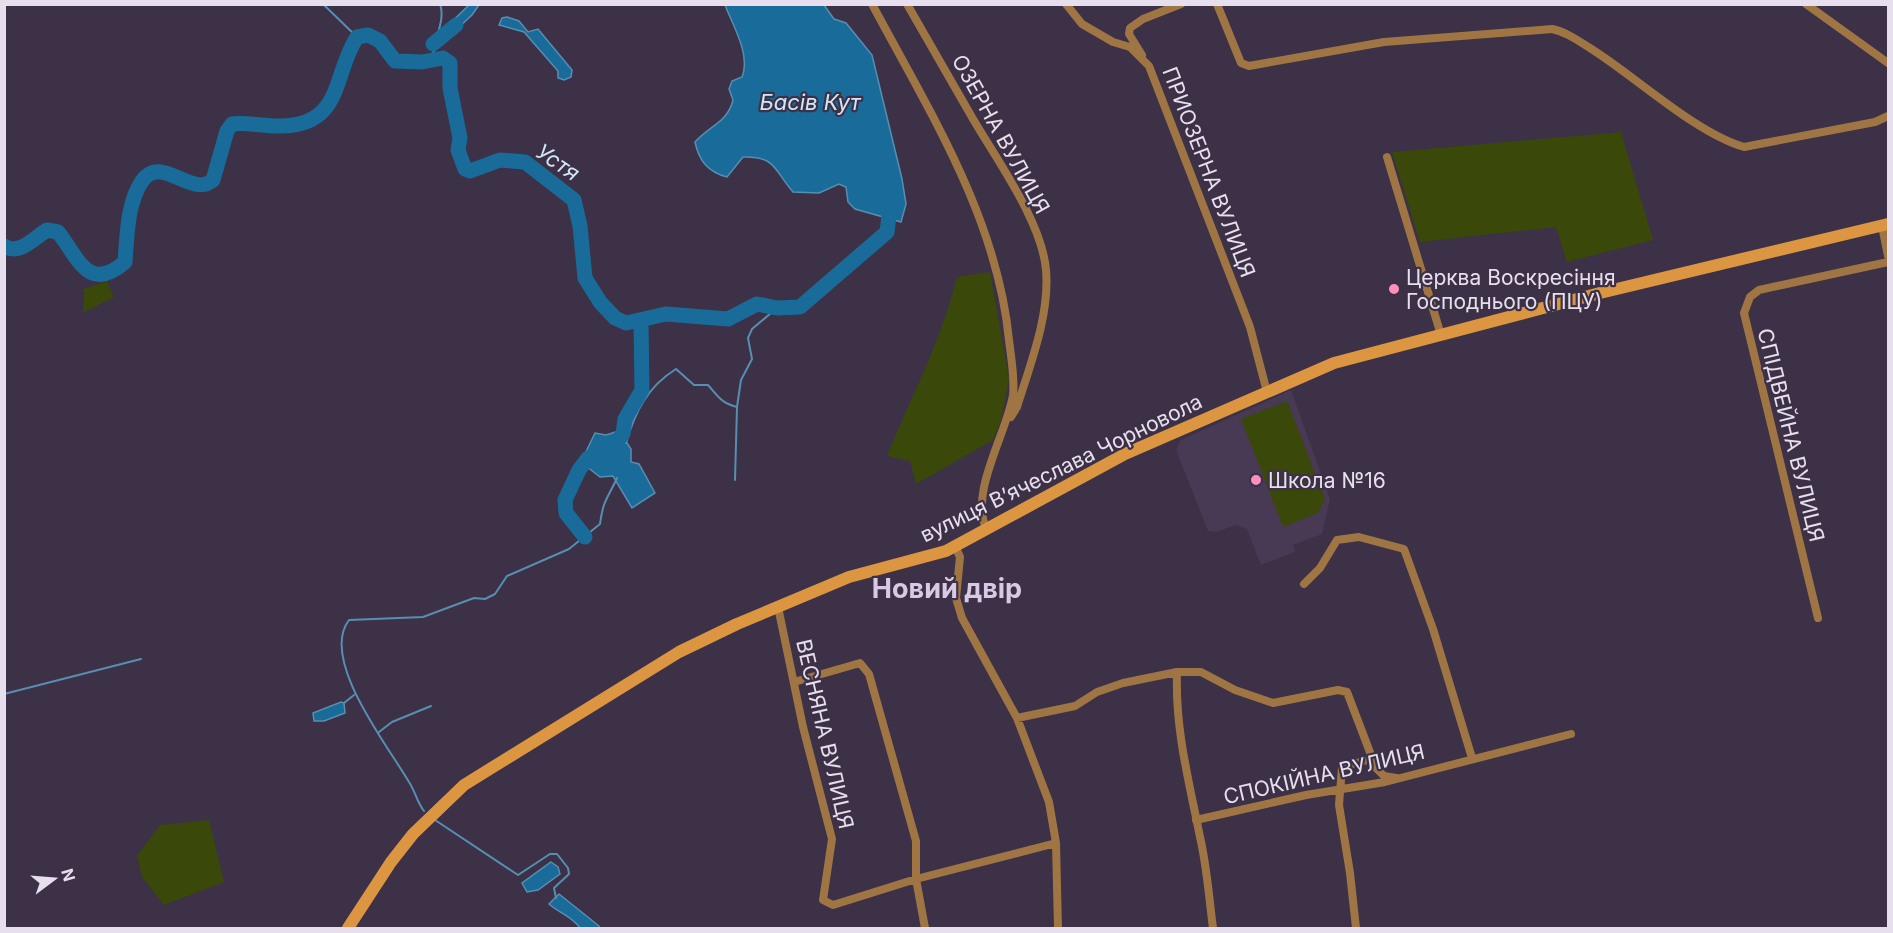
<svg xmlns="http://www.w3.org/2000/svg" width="1893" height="933" font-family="Inter,sans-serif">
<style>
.built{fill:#483954}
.green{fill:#3a490a}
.water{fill:#196c99;stroke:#578eb2;stroke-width:1.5}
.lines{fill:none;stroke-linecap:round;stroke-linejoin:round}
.stream{stroke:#578eb2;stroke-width:2}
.river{stroke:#196c99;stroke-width:15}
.street{stroke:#a07544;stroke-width:8}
.secondary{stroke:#dc9642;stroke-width:12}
.poi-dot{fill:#fe8ebc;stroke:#3c3146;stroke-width:2}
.labels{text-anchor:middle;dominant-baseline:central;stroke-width:4.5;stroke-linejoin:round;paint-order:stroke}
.street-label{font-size:21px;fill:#e7dfed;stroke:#3c3146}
.poi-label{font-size:21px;fill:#e7dfed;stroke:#3c3146;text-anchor:start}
.water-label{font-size:22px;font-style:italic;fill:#d1e7f7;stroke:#3c3146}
.district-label{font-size:27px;font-weight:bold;fill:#d8cae4;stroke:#3c3146}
</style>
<rect width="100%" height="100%" fill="#3c3146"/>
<path class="built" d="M1291,390L1330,499L1322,534L1293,545L1295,552L1261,565L1247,529L1235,525L1217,532L1208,531L1176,450L1181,440Z"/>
<path class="green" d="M1621,132L1653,240L1567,262L1556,227L1420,242L1392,152Z
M990,272L1009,379L1001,420L993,440L916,484L910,461L887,456C911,397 942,339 957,277Z
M107,281L114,297L83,313L84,289Z
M1287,401L1325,499L1318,513L1283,527L1241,419Z
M209,820L224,882L164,905L142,877L137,856L160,825Z"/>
<path class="water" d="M469,5H479L472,15L444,41L439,34Z
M725,5H824L834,19L846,23L872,55L902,179L906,204L901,222L855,209L848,202L846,187L839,184L819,193L793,192C774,170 776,156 743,157L727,177C708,172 699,161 695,142C709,126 728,122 733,100L729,89L732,81L742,77C751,55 733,26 725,5Z
M507,17L519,21L528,32L538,29L572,70L571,77L564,80L558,78V71L524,32L499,25L502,18Z
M619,431L631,449V462L639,464L655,493L632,508L613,476L600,477L581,462L595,433L606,435Z
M341,702L344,703L345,713L324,721H314L313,713Z
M551,862L558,867L560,874L538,890L527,892L522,883Z
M559,894L599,926V928H580C573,917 559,913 549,904Z"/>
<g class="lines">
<path class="stream" d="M323,4L357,37
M433,58C433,40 446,21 440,4
M626,443C635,412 647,387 676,369L694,385H708C718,396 721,403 737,407
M735,480L737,407L741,380L752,359L748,338L752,329L777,308
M4,694L141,659
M344,703L354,695
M379,732L392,722L431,706
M424,811C417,802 415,791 409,782C388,746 319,659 349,620L423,617L474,598L485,599L495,594L507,576L569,549L600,524C603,500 608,498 617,478
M435,820L518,875L550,854H557L568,868L569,874L554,888L556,898"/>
<path class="river" d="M433,44L456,25
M4,246C19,256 34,238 47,230L58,232C78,257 88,294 125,262C127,237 127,203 142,181C161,153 192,199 213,180L227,131L232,124C249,122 266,127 283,126C343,124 333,74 357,37L368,35L380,41L395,61L422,62L443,58L450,63V88L460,138L458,150L465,169L470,171L500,160L525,162L574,200L580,226L585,278L600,302L615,318L626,323L666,314L728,319L757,304L777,308L800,307L887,232L891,199
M585,537L566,513L565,500L579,470L588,458L612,447L623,434L625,419L642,390L641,322"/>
<path class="street" d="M872,4C929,111 997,217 1009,340C1011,357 1015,378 1013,395C1007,433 968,494 987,530
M907,4C929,43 951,81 973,119C997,160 1042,222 1046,270C1050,315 1030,365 1017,407L1011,417
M1066,4L1082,24L1113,42L1130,47L1149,66L1250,327L1267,392
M1217,4L1241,63L1249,66L1384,42L1552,29C1567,32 1580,42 1593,50C1637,78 1696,133 1744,147L1875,122L1888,116
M1806,4L1888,63
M1142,55L1129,34L1130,28L1143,19L1181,4
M1387,157L1441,335
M1882,226L1888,256
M955,546L960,557L956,598L962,618L1017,718L1049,802L1056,843L1058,928
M1304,584L1320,568L1337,540L1359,537L1404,549L1433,629L1472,758
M778,607L803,727L832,839L823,900L833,905L916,879L925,928
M1818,618L1744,313L1750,297L1759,290L1888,262
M1177,672C1175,730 1189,781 1200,837C1207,867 1209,898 1213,928
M794,682L860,663L869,674L916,841V879L1056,843
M1017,718L1075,706L1097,692L1123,683L1177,672H1201L1235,690L1273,703L1338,690L1347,692L1376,768L1384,776L1396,778
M1196,820L1306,795L1385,782L1571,734
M1356,928L1350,873L1339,805L1342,767L1371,759"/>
<path class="secondary" d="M348,928L391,862L413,834L464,785L679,652L737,624L849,577L946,551L1125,454L1334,363L1600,293L1888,224"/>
</g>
<g class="poi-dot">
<circle cx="1394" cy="289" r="6"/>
<circle cx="1256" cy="480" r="6"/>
</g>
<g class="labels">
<g class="street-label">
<text transform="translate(1001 134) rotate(61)">ОЗЕРНА ВУЛИЦЯ</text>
<text transform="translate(1209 172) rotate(69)">ПРИОЗЕРНА ВУЛИЦЯ</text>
<text transform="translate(1791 435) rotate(76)">СПІДВЕЙНА ВУЛИЦЯ</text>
<text transform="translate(1061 468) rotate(-26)">вулиця Вʼячеслава Чорновола</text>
<text transform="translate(825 734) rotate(77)">ВЕСНЯНА ВУЛИЦЯ</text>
<text transform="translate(1324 774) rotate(-13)">СПОКІЙНА ВУЛИЦЯ</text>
</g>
<g class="poi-label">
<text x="1406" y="277">Церква Воскресіння<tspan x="1406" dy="24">Господнього (ПЦУ)</tspan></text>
<text x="1268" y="480">Школа №16</text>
</g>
<g class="water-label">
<text x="810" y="102">Басів Кут</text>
<text transform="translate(558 162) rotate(34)">Устя</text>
</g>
<g class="district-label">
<text x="947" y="588">Новий двір</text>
</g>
</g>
<rect width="1893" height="933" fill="none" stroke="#e7dfed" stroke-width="12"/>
<g transform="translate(54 879) rotate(74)" stroke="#3c3146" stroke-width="4.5" paint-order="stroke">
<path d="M0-4.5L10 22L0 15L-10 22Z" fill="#e7dfed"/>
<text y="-9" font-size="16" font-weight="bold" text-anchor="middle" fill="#e7dfed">N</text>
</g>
</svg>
